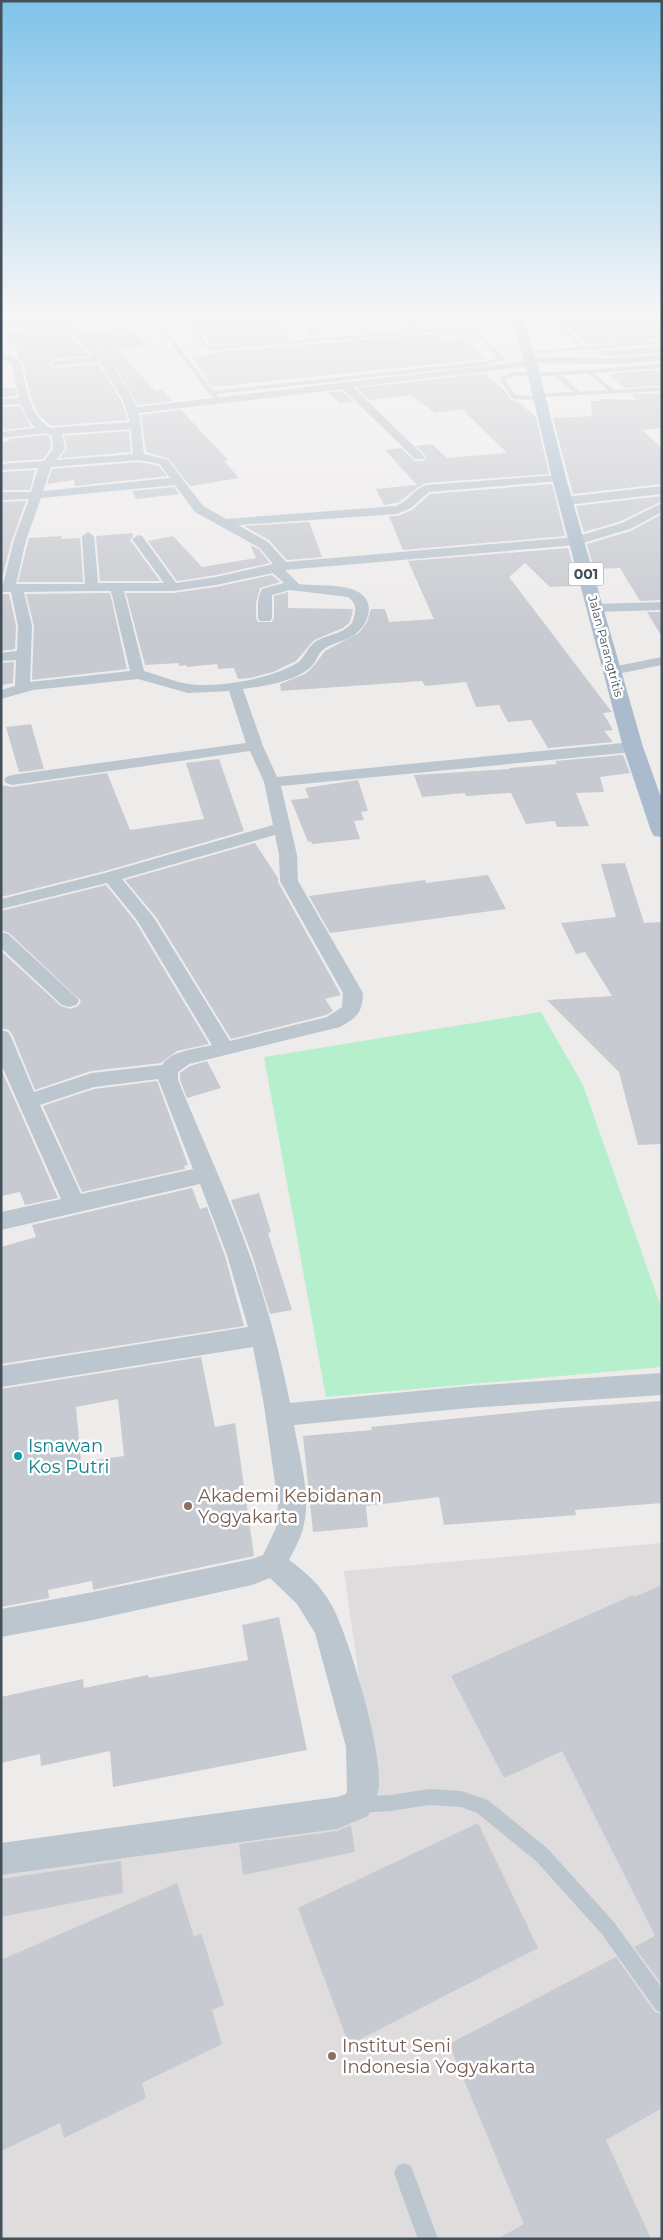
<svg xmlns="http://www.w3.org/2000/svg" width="663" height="2240" font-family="Montserrat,sans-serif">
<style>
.education{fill:#dfdcdd}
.green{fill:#b6efcb}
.building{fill:#c7cad0;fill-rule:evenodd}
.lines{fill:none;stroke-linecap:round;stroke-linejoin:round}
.service{fill:#bbc6cf;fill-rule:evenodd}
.minor{fill:#bbc6cf;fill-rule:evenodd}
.tertiary{fill:#bbc6cf;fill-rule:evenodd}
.primary{fill:#a9bbcc;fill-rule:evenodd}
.culture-dot{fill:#0f9aa8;stroke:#fff;stroke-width:2}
.education-dot{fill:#8d6e63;stroke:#fff;stroke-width:2}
.labels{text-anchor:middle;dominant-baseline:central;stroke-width:5;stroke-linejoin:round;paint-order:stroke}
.far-street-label{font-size:12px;fill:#434f59;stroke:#fff}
.shield{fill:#fff;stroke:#7b848b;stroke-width:1}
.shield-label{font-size:14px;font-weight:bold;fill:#434f59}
.near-culture-label{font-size:18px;fill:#0d838f;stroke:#fff;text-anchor:start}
.near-education-label{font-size:18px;fill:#785e54;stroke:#fff;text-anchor:start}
</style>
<rect width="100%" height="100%" fill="#eeebeb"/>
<path class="education" d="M662,1543V2239H1V1874L376,1799L344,1571Z"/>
<path class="green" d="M541,1012L583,1085L662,1310V1367L326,1397L264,1057Z"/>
<path class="building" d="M1,316H64L65,317L2,321Z
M191,316H274L293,339L214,344L209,342Z
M600,316H662V339L622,342L592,317Z
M582,317L611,343L590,345L559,319Z
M61,327L91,356L55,359L49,362V365L52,368L99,364L121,401L128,420L51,426L38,414L31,397L22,361L18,358L16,345L10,346L5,331Z
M129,327L148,346L118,350L155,391L162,390L172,401L138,405L117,370L87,332Z
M437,334L444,340L462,338L486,359L212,387L192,356L217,354L215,352Z
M662,346V353L604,356L597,351Z
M662,370V385L624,388L609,374Z
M485,373L505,391L511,400L517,401L536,417L549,474L426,483L417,488L399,502L384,505L376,489L417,485L385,450L401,448L415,461H423L427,457L416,446L432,444L447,458L507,453L462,409L435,413L411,395L369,400L357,388Z
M1,388H15L17,396L1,397Z
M342,391L354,402L340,403L328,393Z
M662,393V428L642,430L662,448V484L573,494L553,418L592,416L591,401H600V399L637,400L631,394Z
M20,406L31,427L4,430L1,424V407Z
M181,410L228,460L224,461L239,478L190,486L169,459L146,452L141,415Z
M129,431L131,452L60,458L67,449L64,436Z
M45,435L50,437L51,448L43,459L1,462V442L10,441L8,439Z
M139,462L159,466L167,476L75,486L74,480L47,484L52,469Z
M35,470L30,490H1V472Z
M552,484L565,536L403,550L389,516H398L412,510L430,494Z
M174,487L179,494L136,499L132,491Z
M662,496V501L621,521L584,532L576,506Z
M26,501L12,540L1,582V502Z
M662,514V600L640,601L620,568L594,569L587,544L631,531Z
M309,522L322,557L287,560L269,540L244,526Z
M132,533L133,536L130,540L160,581H100L96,536Z
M62,536L61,539L80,538L83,582H18L29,538Z
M173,536L202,567L256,558L250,545L259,549L270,563L216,575L177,581L148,541Z
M568,548L574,570L567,571L575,586L550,587L525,563L509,577L611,711L612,712L603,713L613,730L604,731L613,742L548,748L531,720L508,722L499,705L476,707L466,682L425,686L422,681L281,691L280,684L305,674L312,668L325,651L359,633L367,622L371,609H385L389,622L434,619L408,561Z
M272,575L280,582L260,588L256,603V618L258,622H272L274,618V596L288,592V608L353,609L350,622L343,628L314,640L296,661L273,672L250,678L238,679L234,668L218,669L217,664L187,667L186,665L179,666V663L145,665L126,593H173L216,587Z
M110,593L127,669L32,680L34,626L26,594Z
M1,594H9L16,626L15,649L1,651Z
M647,612H662V637Z
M14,662L13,683L1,685V663Z
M31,724L44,769L19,772L6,727Z
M623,755L630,773L600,777L604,792L576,793L589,826L557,827L555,821L526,824L511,793L466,796L465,793L422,797L414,775L510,769L509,768L557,764L555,761Z
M219,759L244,831L105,871L1,897V785L12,787L107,773L130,830L204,819L186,763Z
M358,780L368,811L361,812L364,820L354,821L360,839L312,844L311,841L308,842L291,800L309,798L305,788Z
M255,843L278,878V882L341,995L325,999L333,1011L326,1015L231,1039L156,917L125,880Z
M625,863L644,923L662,922V1144L638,1145L619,1072L547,1000L612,996L585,952L576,954L561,923L616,917L601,864Z
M488,875L506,909L330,933L309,896L425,880L426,883Z
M106,885L135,921L209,1044L177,1051L161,1063L91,1071L35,1090L13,1036L9,1030L1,1028V951L61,1006L70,1009L78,1006L81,1001L9,933L1,930V911Z
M207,1061L221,1088L187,1098L180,1080V1073L190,1066Z
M1,1069L58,1198L25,1205L20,1192L1,1196Z
M157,1081L188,1165L184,1166L185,1169L82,1192L43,1106L94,1089Z
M192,1188L200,1209L207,1207L225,1256L244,1326L1,1364V1247L36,1237L32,1225Z
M259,1193L271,1232L268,1233L292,1310L270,1314L252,1255L231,1200Z
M201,1357L215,1427L235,1423L254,1556L93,1590L92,1581L48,1590L49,1598L1,1607V1389ZM118,1399L124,1456L81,1462L76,1407Z
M662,1401V1503L575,1510L576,1515L444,1525L439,1497L366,1506L368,1527L313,1532L303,1436L372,1430L371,1427L561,1408Z
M662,1585V1984L634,1947L655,1936L562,1751L504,1778L451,1676L633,1595L634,1597Z
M279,1617L307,1750L113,1787L110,1751L41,1766L40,1754L1,1763V1697L83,1679L84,1688L148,1675L149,1678L248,1660L242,1625Z
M478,1823L538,1948L349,2045L298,1908Z
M351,1825L355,1852L243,1875L239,1844L337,1831Z
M121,1861L123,1893L1,1917V1879Z
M177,1883L194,1937L201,1933L224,2005L212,2010L222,2044L142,2083L146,2098L64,2138L60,2123L1,2151V1960Z
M616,1957L654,2011L662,2015V2108L606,2140L651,2239H497L524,2224L449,2044Z"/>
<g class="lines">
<path class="service" d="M183,316H187L206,343L214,346L313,339L295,316H299L318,338L413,331L397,316H402L418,330L519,323L521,324L474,329L505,359L487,365L216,394L219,398L216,400L209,394L156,323H160L213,391L487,361L498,358L469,329L213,350L202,345Z
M548,316H553L585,347L616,344L583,316H588L621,344L662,341V344L526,354L528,351L579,347Z
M662,364V368L594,373L614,390L662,387V391L541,397L539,400L513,399L499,378L512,372H556ZM588,373L608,390L580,392L561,375ZM513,376H555L574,392L538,394L535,396L515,395L505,379Z
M429,1789L461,1791L488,1800L548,1849L613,1921L662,1988V2013L656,2010L601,1933L536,1861L477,1813L461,1807L429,1805L390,1811L359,1813L353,1811L351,1805L353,1799L359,1797L390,1795Z
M404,2163L411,2166L438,2239H418L394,2173L397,2166Z"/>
<path class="minor" d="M64,319C90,327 126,383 137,407L526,361L530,357L608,358L662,355V361L608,364L536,363L531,366L353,387L423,455L425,457L423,459H415L343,389L139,413L144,454L168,460L203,506L226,519L396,506C408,502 413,489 426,485L559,475L565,478L559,481L429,492L411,508L397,514L238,525L268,542L286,562L575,537L622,523L662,503V512L630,529L576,545L285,570L299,584C318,587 367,580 369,608C369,617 364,626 358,632C349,641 335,641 324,649C318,653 316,662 311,667C294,682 264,686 243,689L263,746L277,777L633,742L639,744L641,747L639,750L633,752L281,786L297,855L298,881L363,993C362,1013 358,1017 340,1027L189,1064L178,1072V1080C202,1139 229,1196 250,1256C267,1305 280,1353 290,1403L469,1386L662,1373V1395L469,1408L294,1425C299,1456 311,1493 304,1524C302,1536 295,1548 289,1560C306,1572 321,1586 331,1604C348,1633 386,1760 378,1791C376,1800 371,1808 368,1816L337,1829L1,1875V1843L337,1797L346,1794L347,1790L346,1747L315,1633L297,1604L270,1578L252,1585L88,1621L1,1637V1609L88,1593L252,1559L263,1555L276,1528L278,1504L264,1405L253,1347L1,1387V1366L248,1327L227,1255L200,1184L1,1230V1212L61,1199L1,1064V1030L8,1032L11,1037L34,1092L92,1073L162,1065C172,1050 196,1049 212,1045L137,920L107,883L1,909V899L105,873L273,825L264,782L250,751L12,785L6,783L4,780L6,777L12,775L246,743L229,691L188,693L138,679L33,690L1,699V690L15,686L16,660L1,661V653L17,651L18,626L11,592H1V584H3L14,540L29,499L1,500V492H31L38,468L1,470V464L44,461L53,449L52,436L45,433L1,438V432L35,428L28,419L21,404L1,405V399L19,398L11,363L1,359V352L20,361C26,383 28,415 50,428L130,422L123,400L100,362L52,366L50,364L55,361L95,357L81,341L62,325L1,329V323ZM131,429L133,454L56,460L65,449L62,434ZM139,460L160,464L170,478L43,491L51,467ZM175,485L195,512L260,548L273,564L216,577L176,583L142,536L138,535L132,539L164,583H98L94,536L88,532L82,536L85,584H16L26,540L41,498ZM273,573L284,583L262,589C257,598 258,608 258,618L260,621H270L272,618V595L290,590L348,597C358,604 356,612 352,623C342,635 327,634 315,642C307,648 305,658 297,663C271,679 219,688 189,684C174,682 159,675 144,671L124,591H173L216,585ZM87,591H111L130,671L30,682L32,626L24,592ZM275,835L279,855L280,881L343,993L342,1007L327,1017L230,1041L154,918L122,879ZM158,1079L193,1169L81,1194L40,1105L94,1087Z
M662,602V610L596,612L589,608L596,604Z
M662,657V665L612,675L605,671L607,668Z
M1,932L8,934L76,997L79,1001L76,1005L69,1007L62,1005L1,948Z"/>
<path class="tertiary" d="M662,486V494L566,505L559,501L566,497Z"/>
<path class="primary" d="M510,316H522L537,363L566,478L643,747L662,800V837L654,836L651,831L623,747L552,478L525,363Z"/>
</g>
<linearGradient id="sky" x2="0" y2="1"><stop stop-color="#7fc3ea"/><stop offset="0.5" stop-color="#f7f6f6"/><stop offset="1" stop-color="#f7f6f6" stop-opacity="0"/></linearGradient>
<rect width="663" height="629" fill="url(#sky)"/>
<circle class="culture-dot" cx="18" cy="1456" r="5"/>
<g class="education-dot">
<circle cx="188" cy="1506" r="5"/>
<circle cx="332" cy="2056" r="5"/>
</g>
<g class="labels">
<g class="far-street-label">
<text transform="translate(606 646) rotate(75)">Jalan Parangtritis</text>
</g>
<rect class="shield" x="568.5" y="562.5" width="35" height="23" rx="4"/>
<g class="shield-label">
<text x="586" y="574">001</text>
</g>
<g class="near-culture-label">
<text x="28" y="1446">Isnawan<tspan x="28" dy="21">Kos Putri</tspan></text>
</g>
<g class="near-education-label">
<text x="198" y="1496">Akademi Kebidanan<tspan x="198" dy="21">Yogyakarta</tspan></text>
<text x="342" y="2046">Institut Seni<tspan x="342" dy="21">Indonesia Yogyakarta</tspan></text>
</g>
</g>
<rect width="663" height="2240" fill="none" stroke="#434f59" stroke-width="5"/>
</svg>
